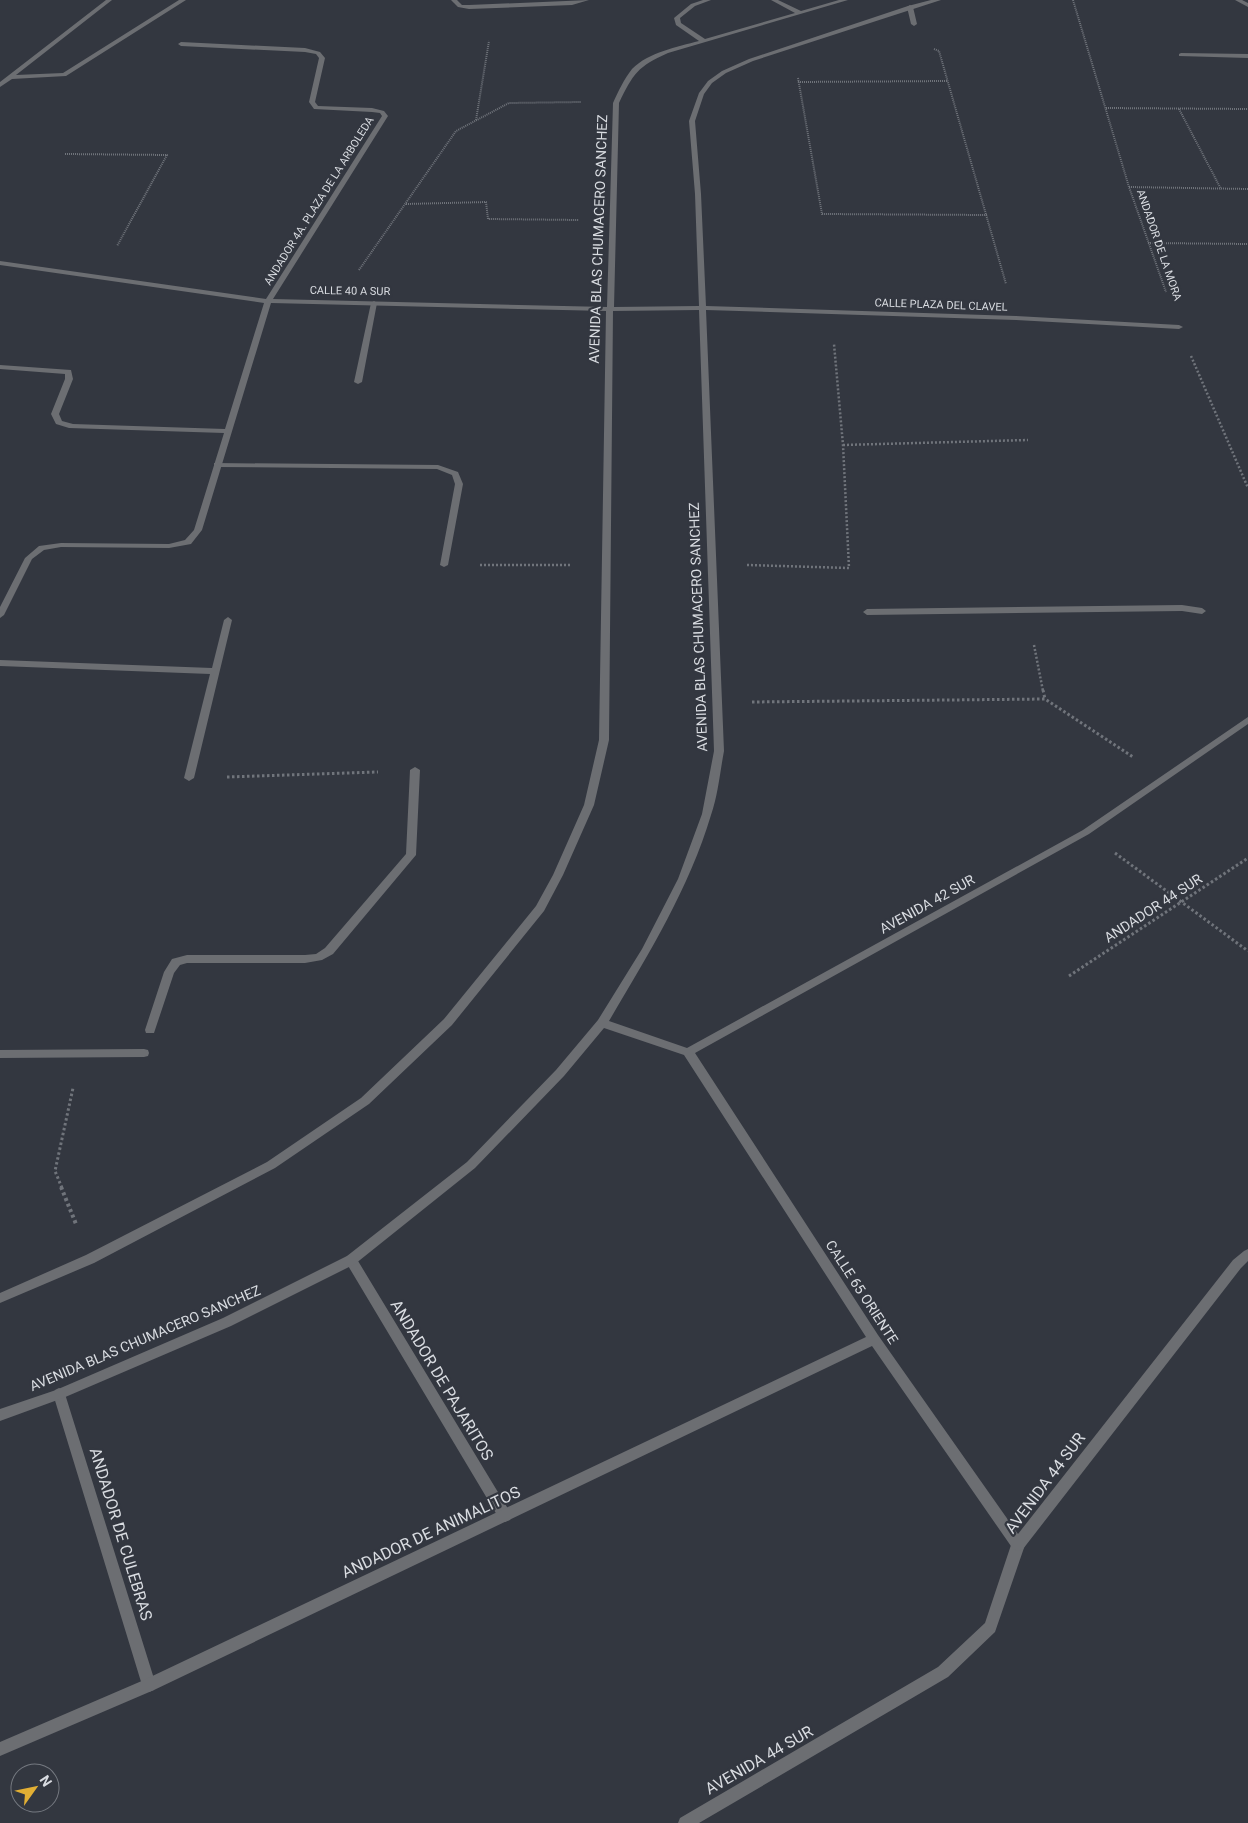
<svg xmlns="http://www.w3.org/2000/svg" width="1248" height="1823" font-family="Roboto,sans-serif">
<style>
.lines{fill:none;stroke-linecap:round;stroke-linejoin:round}
.path-far3{stroke:#70747b;stroke-width:2;stroke-dasharray:1 1;stroke-linecap:butt}
.path-far2{stroke:#70747b;stroke-width:2.5;stroke-dasharray:2 2;stroke-linecap:butt}
.path-far1{stroke:#70747b;stroke-width:3;stroke-dasharray:2.5 2.5;stroke-linecap:butt}
.path{stroke:#70747b;stroke-width:4;stroke-dasharray:3 3;stroke-linecap:butt}
.service{fill:#6c6e72;fill-rule:evenodd}
.minor{fill:#6c6e72;fill-rule:evenodd}
.labels{text-anchor:middle;dominant-baseline:central;stroke-width:4.5;stroke-linejoin:round;paint-order:stroke}
.far-street-label{font-size:11px;fill:#d9dce1;stroke:#333740}
.street-label{font-size:14px;fill:#d9dce1;stroke:#333740}
.near-street-label{font-size:16px;fill:#d9dce1;stroke:#333740}
</style>
<rect width="100%" height="100%" fill="#333740"/>
<g class="lines">
<path class="path-far3" d="M1073,0L1129,187L1166,292
M934,49L939,51L1006,284
M798,78L822,214L987,215
M798,82L947,81
M1106,108L1248,109
M1179,109L1221,189
M476,120L489,41
M65,154L167,155L117,246
M1129,187L1248,189
M406,204L486,202L488,219L579,220
M1148,243L1248,244
M359,270L456,131L509,103L581,102"/>
<path class="path-far2" d="M1191,356L1248,488
M843,445L1028,440
M480,565H571
M747,565L849,568L843,445L834,344
M1034,645L1043,691"/>
<path class="path-far1" d="M1043,690L1045,699
M752,702L1045,699L1133,757
M227,777L378,772
M1115,853L1248,951
M1069,976L1248,858
M62,1188L55,1171L73,1088"/>
<path class="path" d="M61,1187L76,1224"/>
<path class="service" d="M910,5L913,7L917,24L914,26L911,24L907,7Z
M1181,53L1248,54V58L1179,56V54Z
M374,301L377,303L362,382L358,384L354,382L371,303Z
M214,463L438,465L458,472L463,484L448,565L444,567L440,565L455,484L452,475L437,469L217,467H214Z
M1182,605L1202,608L1206,611L1202,614L1182,611L867,615L863,612L867,609Z
M228,617L232,620L194,778L189,781L184,778L210,674L0,666V660L212,668L224,620Z
M415,767L420,770L416,855L333,954L322,960L305,963H187L180,965L174,973L154,1033H146L145,1030L164,972L172,959L187,955H305L316,954L325,948L406,854L410,770Z
M351,1255L355,1256L510,1512L512,1516L510,1520L505,1522L500,1520L347,1264L345,1260L347,1256Z
M59,1388L63,1390L65,1394L156,1685L154,1690L149,1692L144,1690L142,1685L53,1394L55,1390Z
M1018,1539L1023,1541L1025,1545L995,1632L948,1677L699,1823H678L680,1818L938,1667L985,1623L1011,1545L1013,1541Z"/>
<path class="minor" d="M106,0H112L16,75L63,73L179,0H186L66,76L12,79L0,87V82Z
M451,0H457L462,5H469L589,0L572,5L469,9L458,7Z
M703,0H711L695,6L680,18L681,23L705,39L795,13L771,0H778L801,11L839,0H848L668,53C638,66 633,74 619,103L614,307L699,306L695,194L689,121L699,93L708,81L722,71L749,59L908,6L931,0H941L753,61L726,73L712,83L704,94L695,121L701,194L706,306L1016,316L1179,325L1183,327L1179,329L1016,320L706,310L724,751C720,772 718,795 711,815C689,889 648,955 609,1021L687,1048L1083,830L1248,717V724L1089,834L695,1053L878,1335L1018,1534L1233,1260L1244,1251L1248,1249V1261L1241,1268L1023,1549L1018,1551L1013,1549L872,1346L154,1690L0,1756V1742L144,1680L866,1337L684,1055L604,1028L564,1076L475,1168L355,1264L231,1326L63,1398L0,1421V1409L56,1390L223,1318L347,1256L467,1162L556,1070L598,1020L642,949L678,879L702,814L714,751L699,310L613,311L609,740L594,805L563,875L544,911L452,1025L369,1104L275,1168L94,1263L0,1303V1293L86,1255L267,1162L361,1098L444,1019L536,906L553,875L584,805L599,740L606,311L271,303L202,530L191,544L169,548L61,547L44,550L32,559L4,615L0,618V607L25,558L39,546L61,543L169,544L185,540L194,530L224,433L69,428L56,424L51,414L65,379V374L0,369V365L71,370L73,379L59,414L62,421L73,424L225,429L264,303L0,265V261L266,299L382,116L380,113L372,112L314,109L309,102L319,58L316,54L305,52L181,46L178,44L181,42L305,48L320,52L325,58L315,102L318,106L372,108L384,111L388,116L273,299L607,307L613,103C618,92 624,79 632,69C649,52 677,47 699,41L676,25L674,18L691,4Z
M1235,0H1242L1248,3V7Z
M144,1049L148,1050L149,1053L148,1056L144,1057L0,1058V1050Z"/>
</g>
<g class="labels">
<g class="far-street-label">
<text transform="translate(319 201) rotate(-58)">ANDADOR 4A. PLAZA DE LA ARBOLEDA</text>
<text transform="translate(1159 245) rotate(71)">ANDADOR DE LA MORA</text>
<text transform="translate(350 291) rotate(1)">CALLE 40 A SUR</text>
<text transform="translate(941 305) rotate(2)">CALLE PLAZA DEL CLAVEL</text>
</g>
<g class="street-label">
<text transform="translate(598 239) rotate(-88)">AVENIDA BLAS CHUMACERO SANCHEZ</text>
<text transform="translate(698 627) rotate(-92)">AVENIDA BLAS CHUMACERO SANCHEZ</text>
<text transform="translate(927 904) rotate(-29)">AVENIDA 42 SUR</text>
<text transform="translate(1153 908) rotate(-33)">ANDADOR 44 SUR</text>
<text transform="translate(862 1292) rotate(57)">CALLE 65 ORIENTE</text>
<text transform="translate(145 1338) rotate(-23)">AVENIDA BLAS CHUMACERO SANCHEZ</text>
</g>
<g class="near-street-label">
<text transform="translate(442 1380) rotate(59)">ANDADOR DE PAJARITOS</text>
<text transform="translate(1045 1483) rotate(-53)">AVENIDA 44 SUR</text>
<text transform="translate(431 1532) rotate(-25)">ANDADOR DE ANIMALITOS</text>
<text transform="translate(121 1534) rotate(73)">ANDADOR DE CULEBRAS</text>
<text transform="translate(759 1760) rotate(-30)">AVENIDA 44 SUR</text>
</g>
</g>
<g transform="translate(35 1788) rotate(57)"><circle r="24" fill="#333740" stroke="#757980"/>
<path d="M0-4L9 19L0 12L-9 19Z" fill="#e2af34"/>
<text y="-8" font-size="14" font-weight="bold" text-anchor="middle" fill="#d9dce1">N</text>
</g>
</svg>
